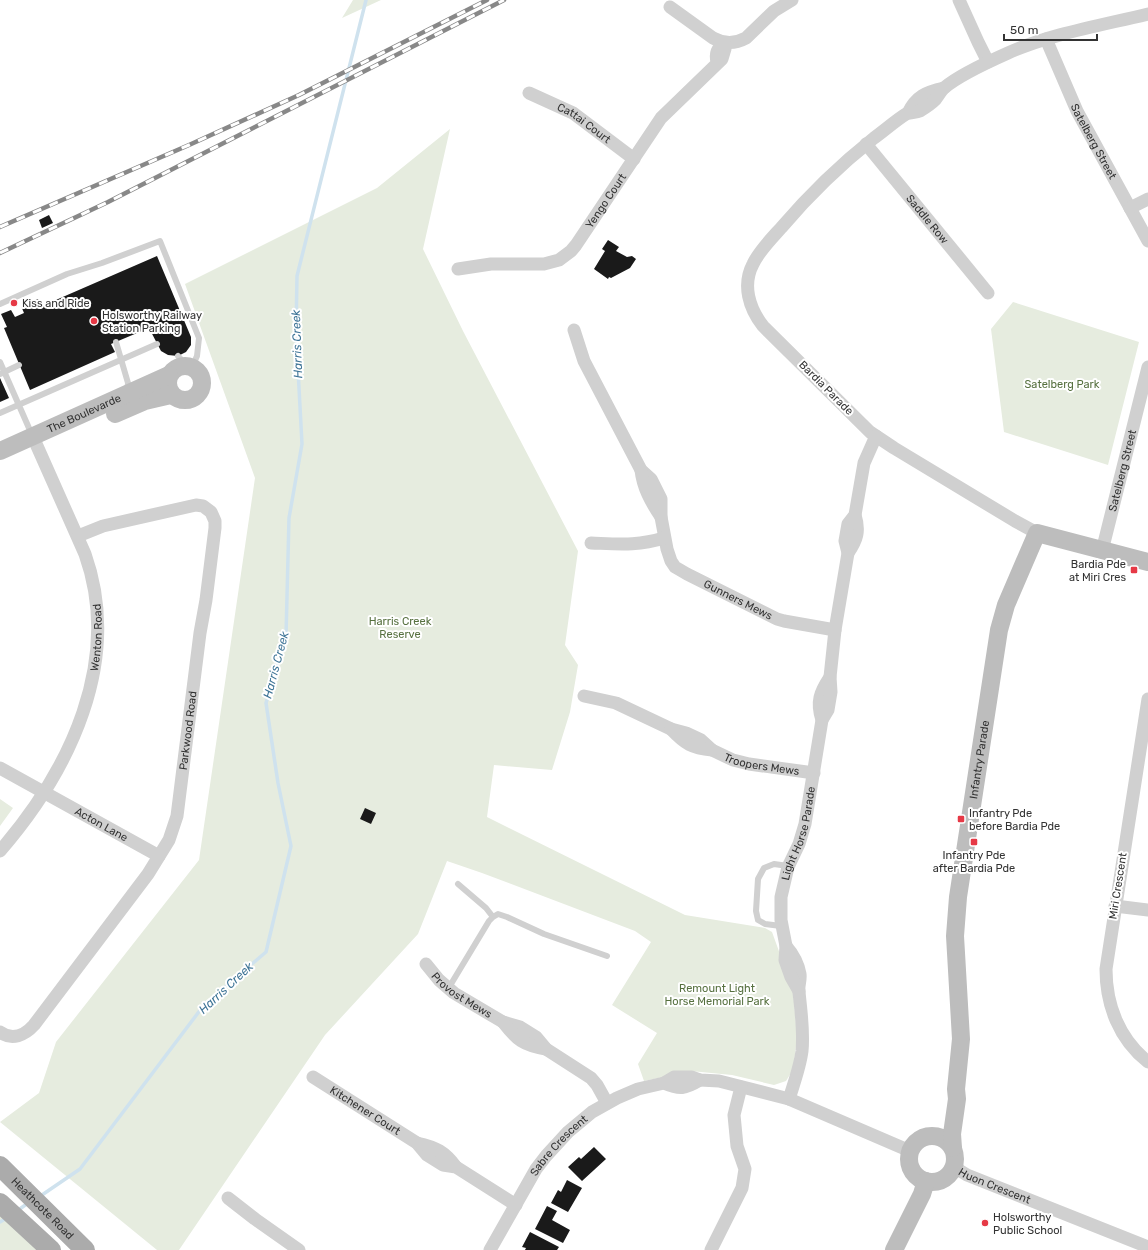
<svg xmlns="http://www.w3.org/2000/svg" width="1148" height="1250" font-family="Rubik,sans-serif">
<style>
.green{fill:#e6ecdf}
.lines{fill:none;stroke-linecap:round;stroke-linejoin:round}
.stream{stroke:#cfe2ee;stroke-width:3.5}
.building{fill:#1a1a1a}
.lane{stroke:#d0d0d0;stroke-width:6}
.street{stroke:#d0d0d0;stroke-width:13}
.secondary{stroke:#bdbdbd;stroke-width:18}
.primary{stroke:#ababab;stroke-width:20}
.rail-casing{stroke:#888;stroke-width:4.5}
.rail{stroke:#fff;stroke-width:3;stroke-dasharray:9;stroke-linecap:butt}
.poi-dot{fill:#e63946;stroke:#fff;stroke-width:1.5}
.labels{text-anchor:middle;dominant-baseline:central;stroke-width:4;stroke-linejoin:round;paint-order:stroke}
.street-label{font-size:11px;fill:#333;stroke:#fff}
.poi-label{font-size:11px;fill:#333;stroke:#fff;text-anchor:start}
.park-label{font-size:11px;fill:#56703f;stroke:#fff}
.water-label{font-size:12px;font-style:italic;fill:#3f7597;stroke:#fff}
</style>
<rect width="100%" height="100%" fill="#fff"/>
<path class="green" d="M353,0H381L342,18Z
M450,129L423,249L463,331L578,551L565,645L578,665L570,712L552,770L494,765L487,817L685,915L765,928L772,932L793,990L797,1037L794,1063L791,1073L786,1081L774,1085L732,1075L691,1071L644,1081L638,1064L657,1033L612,1005L651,942L635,931L482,873L447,861L418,934L325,1035L179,1250H157L0,1122L39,1093L56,1042L199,860L255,478L185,284L377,188Z
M1013,302L1139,342L1108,465L1004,432L991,329Z
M0,799L13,808L0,826Z
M0,1195L61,1250H0Z"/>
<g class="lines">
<path class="stream" d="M39,1197L80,1169L204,1005L266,952L291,846L278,783L266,703L286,636L289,518L302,444L296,332L297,276L366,0
M17,1211L28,1203
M0,1222L7,1218"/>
</g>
<path class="building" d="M49,215L53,223L42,228L39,220Z
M608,240L619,247L616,251L627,257L632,256L636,259L630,268L611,278L609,277L608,279L594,269L605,251L602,249Z
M157,256L191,337V345L186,352L178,356L168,355L161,351L149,328L111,344L115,352L30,390L4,328L7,327L1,314L11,310L15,317L24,313L21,306L38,299L42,306Z
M0,378L9,398L0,402Z
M365,808L376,813L371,824L360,819Z
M594,1147L606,1159L582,1181L568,1167L579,1157L581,1159Z
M567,1180L582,1188L568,1212L551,1203L558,1190L561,1192Z
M547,1206L557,1211L552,1220L570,1230L563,1243L535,1229Z
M530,1232L559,1247L557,1250H525L526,1248L522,1247Z"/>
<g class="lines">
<path class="lane" d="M0,304L67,274L102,263L160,241L199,338L197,356L192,367
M116,342L128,383L127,391
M178,356L187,366
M0,362L32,435
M0,374L19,365
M0,413L157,344
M458,884L486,908L493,917
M781,926L765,924L758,920L756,911L758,879L764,868L774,864L788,866
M448,989L489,921L493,917L498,914L507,917L544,934L607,956"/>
<g class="street">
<path d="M959,0L978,42L988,62"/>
<path d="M670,7L713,38C724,44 735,44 746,38L774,11L792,0"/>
<path id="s1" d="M1046,39L1077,111L1148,241"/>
<path id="s2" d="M529,93L573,113L634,159"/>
<path d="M908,113C916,96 926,92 944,88"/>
<path id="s3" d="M866,144L988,293"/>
<path d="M1130,208L1148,199"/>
<path id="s4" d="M458,269L491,264H544L559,260L571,251L576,245L661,118L722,59L725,49L724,43C717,49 715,53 717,62"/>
<path id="s5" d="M574,330L584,361L641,470L651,479L661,499V517L667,549L671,561L675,567L687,574L777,619L784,621L835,630"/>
<path d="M641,470C643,488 651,502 661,517"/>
<path d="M1037,533L1015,521L894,448L870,432L763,326C749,308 742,285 753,264C759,251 771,239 781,228C809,195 840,165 874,138C885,130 895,121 906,114C910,112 916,113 920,111C925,108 931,104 935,100C938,96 941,91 944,88C959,75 990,61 1008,53C1050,34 1103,25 1148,14"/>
<path d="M591,543C619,544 638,546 664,538"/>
<path id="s6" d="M1102,551L1148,367"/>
<path d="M848,553C857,540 860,531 855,515"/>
<path id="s7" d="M584,696L616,703L671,729L686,733L701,740L712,750L733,760L749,764L814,773"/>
<path d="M1148,699L1106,969C1106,1005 1119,1039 1148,1062"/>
<path d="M822,720C816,702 820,692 830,677"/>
<path d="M671,729C685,744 692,748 712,750"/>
<path id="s8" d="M0,768L159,856"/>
<path id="s9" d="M0,851C70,770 123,661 85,554L33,437"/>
<path d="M1115,906L1148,910"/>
<path d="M786,946C793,954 798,963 800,974C801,980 798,986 799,992C801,1012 804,1031 802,1051C800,1067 794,1083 789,1099"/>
<path id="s10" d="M426,964L439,980L454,993L503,1022L520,1027L536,1037L546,1049L591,1078L597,1085L607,1103"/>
<path id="s11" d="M799,991L791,977L785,960L786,946L781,920V897L788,867L799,844L805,824L822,720L828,710L831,692L830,677L835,630L848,553L845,541L848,524L855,515L864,463L876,436"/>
<path d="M503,1022C517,1040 523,1045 546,1049"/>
<path id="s12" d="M0,1032C12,1041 25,1035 34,1025L148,874L169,840L177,816L200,633L206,600L215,528V521L211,512L203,506L196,505L103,526L78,536"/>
<path id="s13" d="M313,1077L417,1143L427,1155L443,1165L456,1167L516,1205"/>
<path d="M664,1083C680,1090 685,1089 700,1080"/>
<path d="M417,1143C436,1147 445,1152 456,1167"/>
<path id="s14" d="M954,1167L967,1175L1148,1247"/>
<path d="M228,1198L255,1219L299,1250"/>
<path id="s15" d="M490,1250L536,1169L546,1156L568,1132L592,1112L617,1098L638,1089L664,1083L674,1077H692L700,1080L719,1081L789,1099L910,1151"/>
<path d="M711,1250L742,1188L745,1169L737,1146L734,1115L741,1087"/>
</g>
<g class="secondary">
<circle cx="185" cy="383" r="17"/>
<path d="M115,414L145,401L171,395"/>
<path id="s16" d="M0,451L169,375"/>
<circle cx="932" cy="1159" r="23"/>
<path id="s17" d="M953,1148L952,1134L957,1099L956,1089L961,1039L956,953L955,936L958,897L999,630L1006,605L1037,533L1148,562"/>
<path d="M894,1250L922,1194L926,1181"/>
</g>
<g class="primary">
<path id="s18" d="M0,1166L85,1250"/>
<path d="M0,1203L51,1250"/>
</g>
<defs>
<path id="rail" d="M0,227L189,145L299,95L487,0
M0,253L108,202L504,0"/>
</defs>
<use href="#rail" class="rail-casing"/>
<use href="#rail" class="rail"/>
</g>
<g class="poi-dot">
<circle cx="14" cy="303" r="4"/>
<circle cx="94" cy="321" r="4"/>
<rect x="1130" y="566" width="8" height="8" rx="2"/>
<rect x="957" y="815" width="8" height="8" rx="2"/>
<rect x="970" y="838" width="8" height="8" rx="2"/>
<circle cx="985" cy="1223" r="4"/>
</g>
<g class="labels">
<g class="street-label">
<text stroke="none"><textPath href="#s2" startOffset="63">Cattai Court</textPath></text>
<text stroke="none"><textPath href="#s1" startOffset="113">Satelberg Street</textPath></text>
<text stroke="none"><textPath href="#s4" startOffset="178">Yengo Court</textPath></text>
<text stroke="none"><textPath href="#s3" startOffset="97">Saddle Row</textPath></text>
<text transform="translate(826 388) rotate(45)">Bardia Parade</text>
<text stroke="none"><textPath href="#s16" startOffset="92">The Boulevarde</textPath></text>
<text stroke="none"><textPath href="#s6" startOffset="83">Satelberg Street</textPath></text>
<text stroke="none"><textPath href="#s5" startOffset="333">Gunners Mews</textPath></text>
<text stroke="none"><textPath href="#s9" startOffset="239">Wenton Road</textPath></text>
<text stroke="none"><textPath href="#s12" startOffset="379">Parkwood Road</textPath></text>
<text stroke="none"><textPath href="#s17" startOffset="391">Infantry Parade</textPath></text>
<text stroke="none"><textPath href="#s7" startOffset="193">Troopers Mews</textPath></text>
<text stroke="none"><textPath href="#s8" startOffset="116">Acton Lane</textPath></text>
<text stroke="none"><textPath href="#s11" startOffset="164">Light Horse Parade</textPath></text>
<text transform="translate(1118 886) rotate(-81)">Miri Crescent</text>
<text stroke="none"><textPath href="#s10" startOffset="48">Provost Mews</textPath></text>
<text stroke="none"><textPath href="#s13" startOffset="62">Kitchener Court</textPath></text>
<text stroke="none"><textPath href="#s15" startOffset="126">Sabre Crescent</textPath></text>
<text stroke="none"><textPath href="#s14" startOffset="45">Huon Crescent</textPath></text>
<text stroke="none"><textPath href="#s18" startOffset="60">Heathcote Road</textPath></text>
</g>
<g class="poi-label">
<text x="22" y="303">Kiss and Ride</text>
<text x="102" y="315">Holsworthy Railway<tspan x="102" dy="13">Station Parking</tspan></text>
<text x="1126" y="564" text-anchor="end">Bardia Pde<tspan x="1126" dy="13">at Miri Cres</tspan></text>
<text x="969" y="813">Infantry Pde<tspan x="969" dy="13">before Bardia Pde</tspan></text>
<text x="974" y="855" text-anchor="middle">Infantry Pde<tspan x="974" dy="13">after Bardia Pde</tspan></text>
<text x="993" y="1217">Holsworthy<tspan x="993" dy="13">Public School</tspan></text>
</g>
<g class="park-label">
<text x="1062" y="384">Satelberg Park</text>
<text x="400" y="621">Harris Creek<tspan x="400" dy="13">Reserve</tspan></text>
<text x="717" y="988">Remount Light<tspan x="717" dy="13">Horse Memorial Park</tspan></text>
</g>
<g class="water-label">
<text transform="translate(297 344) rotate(-92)">Harris Creek</text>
<text transform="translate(276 665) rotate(-75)">Harris Creek</text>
<text transform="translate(226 988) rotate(-43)">Harris Creek</text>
</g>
</g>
<path d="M1004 34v6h93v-6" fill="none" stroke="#333333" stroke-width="2"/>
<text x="1010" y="34" font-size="12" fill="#333333" stroke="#ffffff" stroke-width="3" paint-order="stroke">50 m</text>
</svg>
